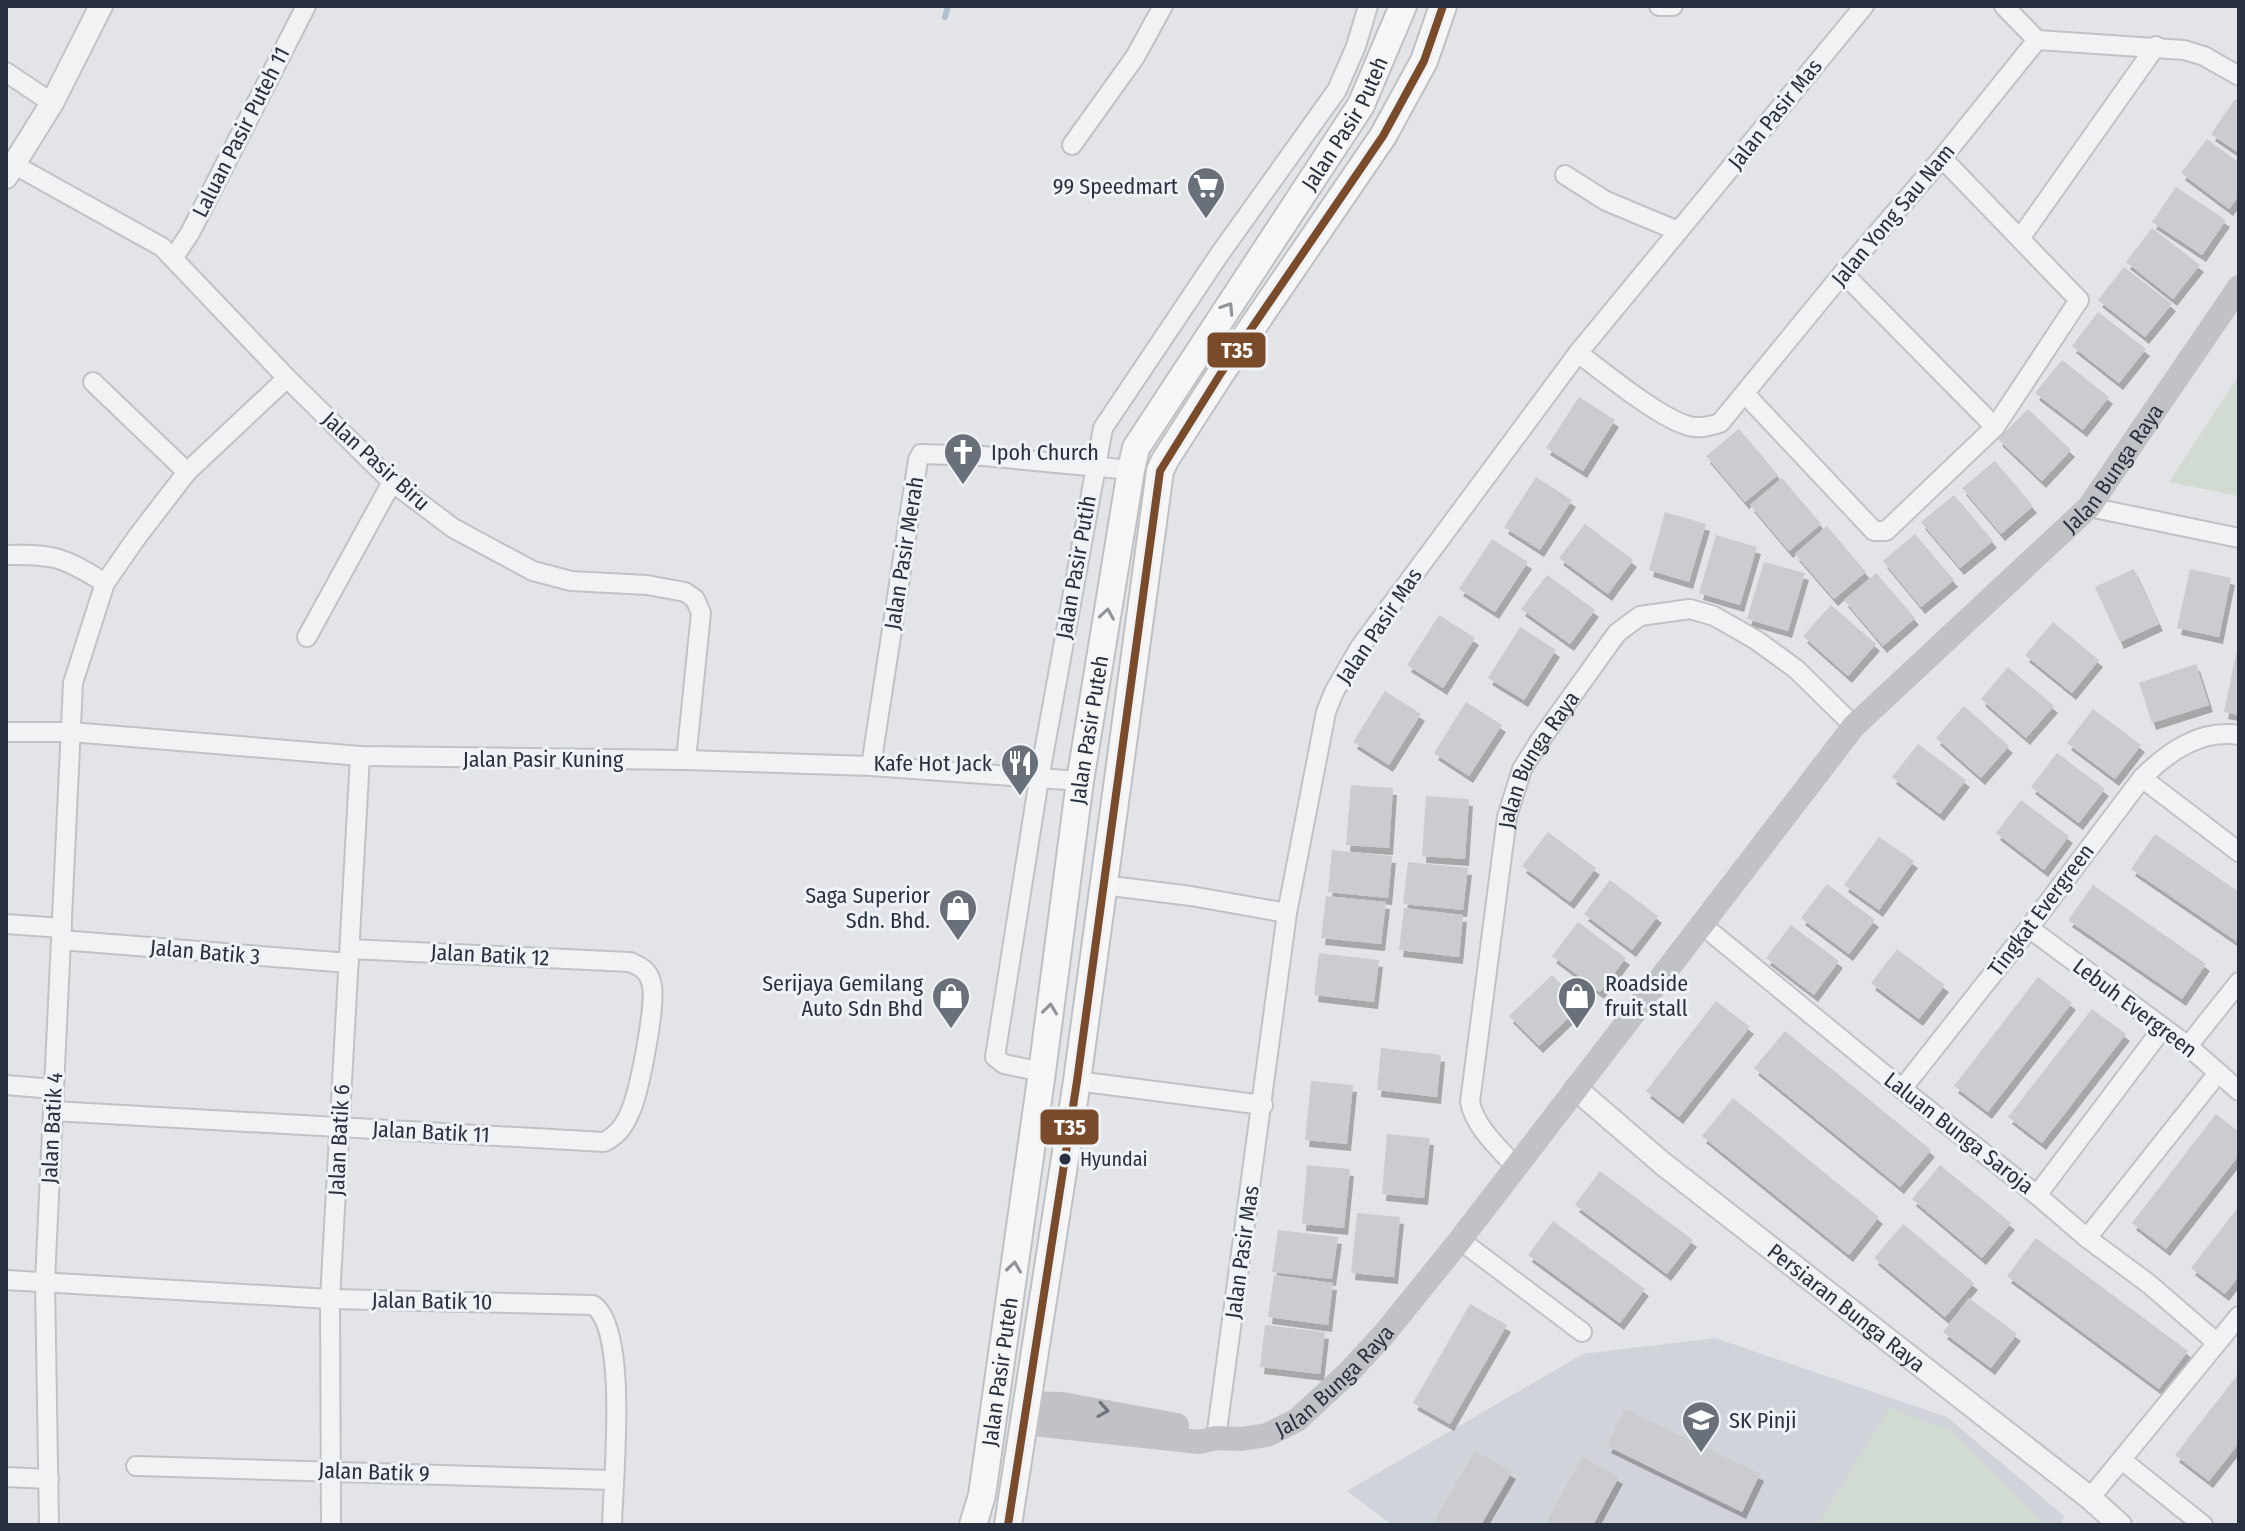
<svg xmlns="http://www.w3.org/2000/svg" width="2245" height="1531" font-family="'Fira Sans Condensed',sans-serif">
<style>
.built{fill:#d0d3da}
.green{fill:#d2dbd2}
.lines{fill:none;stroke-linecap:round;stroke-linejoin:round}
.stream{stroke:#b0c0d1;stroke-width:6}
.building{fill:#cacccf;filter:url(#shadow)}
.minor-casing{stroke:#c0c2c5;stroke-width:22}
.tertiary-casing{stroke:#c0c2c5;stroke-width:26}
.primary-casing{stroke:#bec1c4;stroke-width:30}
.minor{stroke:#f1f2f4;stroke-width:18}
.tertiary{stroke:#f1f2f4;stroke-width:22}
.secondary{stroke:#c0c2c6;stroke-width:24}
.primary{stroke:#f6f6f6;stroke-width:26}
.bus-1-casing{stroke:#eff2f6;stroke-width:14}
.bus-1{stroke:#7a4b2a;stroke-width:8}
.oneway{stroke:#90949b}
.oneway2{stroke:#6d727c}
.bus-dot{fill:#293140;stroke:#eff2f6;stroke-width:3}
.labels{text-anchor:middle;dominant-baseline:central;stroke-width:6;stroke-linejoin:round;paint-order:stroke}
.bus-label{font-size:20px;fill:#293140;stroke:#eff2f6;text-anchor:start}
.street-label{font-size:22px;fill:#293140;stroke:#eff2f6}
.poi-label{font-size:22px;fill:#293140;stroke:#eff2f6;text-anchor:end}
.line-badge{stroke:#eff2f6;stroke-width:3}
.badge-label{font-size:22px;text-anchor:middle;font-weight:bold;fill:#fff}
</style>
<defs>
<filter id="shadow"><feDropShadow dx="4" dy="7" stdDeviation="0" flood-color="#0004"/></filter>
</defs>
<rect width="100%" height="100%" fill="#e2e4e7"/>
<path class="built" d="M1715,1338L1947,1417L2064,1516L2060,1525H1392L1347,1491L1583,1354Z"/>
<path class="green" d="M2239,375V496L2169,482Z
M1889,1408L1950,1430L2046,1525H1817Z"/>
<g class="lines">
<path class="stream" d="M945,17L948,6"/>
</g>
<path class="building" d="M2235,99L2239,102V153L2211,134Z
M2207,139L2239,163V196L2229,209L2181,173Z
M2176,187L2226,220L2202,255L2152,222Z
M2152,228L2200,265L2173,299L2126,262Z
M2124,267L2172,304L2145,337L2098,300Z
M2098,312L2146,349L2119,383L2072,346Z
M2062,360L2109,397L2083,430L2035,393Z
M1579,397L1615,420L1583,471L1546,448Z
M2028,409L2071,450L2042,481L1998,439Z
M1739,429L1778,475L1745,502L1706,456Z
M1995,461L2033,506L2001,534L1962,488Z
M1536,477L1572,500L1540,550L1504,527Z
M1782,478L1821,524L1789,551L1750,505Z
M1954,495L1993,541L1960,568L1921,522Z
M1665,512L1706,524L1689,582L1649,570Z
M1585,524L1633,560L1608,594L1559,558Z
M1827,526L1866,572L1834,599L1795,554Z
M1915,534L1954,580L1921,607L1883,561Z
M1716,535L1757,547L1740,605L1699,593Z
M1492,539L1528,562L1495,612L1459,589Z
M1764,562L1805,573L1788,631L1747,619Z
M2134,569L2159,624L2120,642L2095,587Z
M2190,569L2231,578L2219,637L2177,628Z
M1876,573L1915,618L1883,646L1844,600Z
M1547,575L1595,610L1570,644L1521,609Z
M1831,605L1876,644L1848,676L1803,636Z
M1439,615L1475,638L1443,688L1407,665Z
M2053,622L2099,660L2072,693L2025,655Z
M1520,627L1556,650L1524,700L1488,678Z
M2236,654H2239V715L2224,712Z
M2196,664L2209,705L2152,723L2139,683Z
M2008,667L2054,706L2026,738L1981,699Z
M1385,691L1421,714L1389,765L1353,742Z
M1466,702L1502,725L1469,776L1434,753Z
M1964,706L2009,746L1981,778L1936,738Z
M2093,709L2141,745L2115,779L2067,743Z
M1918,744L1966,780L1940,814L1892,777Z
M2057,753L2105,789L2079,823L2031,787Z
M1351,785L1393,788L1389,848L1346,845Z
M1426,796L1469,799L1465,859L1422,856Z
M2021,800L2069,836L2044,870L1996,833Z
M1548,832L1596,868L1570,902L1522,866Z
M2155,834L2239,892V943L2131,869Z
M1879,837L1914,861L1879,910L1844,885Z
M1332,850L1392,856L1388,898L1328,892Z
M1408,862L1468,868L1463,910L1403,904Z
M1610,880L1658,916L1632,950L1584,914Z
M1827,884L1875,920L1849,954L1801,918Z
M2093,885L2206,964L2182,999L2068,920Z
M1326,896L1386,902L1381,944L1321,938Z
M1404,908L1463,915L1459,957L1399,950Z
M1578,922L1626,958L1600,992L1552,956Z
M1791,925L1839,961L1814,995L1766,958Z
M1897,949L1945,985L1919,1019L1871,983Z
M1319,953L1379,960L1374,1002L1314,995Z
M1552,975L1582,1005L1539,1046L1509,1016Z
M2038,977L2072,1003L1988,1112L1954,1086Z
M1716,1001L1750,1027L1679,1117L1646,1091Z
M2092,1009L2126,1034L2042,1143L2008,1117Z
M1785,1031L1931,1150L1900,1187L1754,1068Z
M1381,1048L1441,1055L1437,1097L1377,1090Z
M1311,1081L1353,1085L1347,1144L1305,1140Z
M1733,1098L1879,1217L1849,1255L1702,1136Z
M2216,1114L2239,1132V1155L2166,1249L2132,1223Z
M1387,1134L1430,1138L1424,1198L1382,1194Z
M1307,1165L1350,1169L1344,1228L1302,1224Z
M1940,1165L2011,1223L1982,1258L1912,1199Z
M1600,1171L1693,1240L1667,1274L1575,1205Z
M2239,1206V1276L2225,1294L2191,1268Z
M1357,1213L1400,1217L1394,1277L1351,1273Z
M1553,1221L1645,1289L1620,1323L1528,1255Z
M1903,1224L1974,1283L1945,1317L1874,1258Z
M1278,1230L1338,1237L1332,1279L1272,1272Z
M2036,1238L2188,1351L2159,1389L2007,1276Z
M1274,1275L1333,1283L1328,1325L1268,1317Z
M1969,1298L2017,1334L1991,1368L1943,1332Z
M1470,1304L1507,1325L1450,1424L1413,1403Z
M1265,1325L1325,1332L1320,1374L1260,1367Z
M2239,1373V1443L2209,1481L2175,1455Z
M1625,1409L1760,1474L1742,1512L1607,1446Z
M1475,1451L1512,1472L1481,1525H1432Z
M1582,1457L1619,1477L1593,1525H1545Z"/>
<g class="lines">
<defs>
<g id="minor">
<path d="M1659,6H1673"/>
<path d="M2004,6L2037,40"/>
<path d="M6,72L52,103"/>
<path d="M1072,145L1135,57L1163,6"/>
<path d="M1942,158L2079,300L1995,427"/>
<path d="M13,164L162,247L287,378L392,482L453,528L533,571L571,581L647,585L685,592L695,599L701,613L686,760"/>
<path d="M1565,175L1606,201L1678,231"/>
<path d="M2021,237L2156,46"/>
<path d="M174,257L190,233L306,6"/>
<path d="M1578,353C1605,373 1659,418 1689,426C1699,429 1710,426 1720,423L1843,273L1942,158L2037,40L2184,50L2204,56L2239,76"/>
<path d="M93,382L187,472"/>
<path d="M1746,395L1874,531H1886L1995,427L1843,273"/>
<path d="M2089,507L2239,538"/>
<path d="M6,555C55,554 63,557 105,583"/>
<path d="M307,637L392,482"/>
<path d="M6,732H71L360,756L686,760L871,766L1080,781"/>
<path d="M871,766L918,460L921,454L983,456L1131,470"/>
<path d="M2142,778L2239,852"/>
<path d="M1103,885L1191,896L1287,913"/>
<path d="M6,924L62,928"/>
<path d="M1701,924L1902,1089L2037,1195L2087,1238L2149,1284L2216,1342"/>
<path d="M2029,928L2188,1046L2239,1091"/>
<path d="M61,940L349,963"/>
<path d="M2188,1046L2239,982"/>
<path d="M1042,1072L1004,1064L995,1057L1039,779L1103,428L1219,255L1337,90L1356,46L1368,6"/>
<path d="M1077,1081L1263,1105"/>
<path d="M6,1085L54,1089"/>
<path d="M1902,1089L2029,928L2142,778C2168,752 2200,729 2239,735"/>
<path d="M53,1111L604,1142C618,1135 625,1125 631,1110C639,1091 658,1000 651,982C648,970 641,967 630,962L350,949"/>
<path id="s1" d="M1515,1166C1498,1147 1475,1127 1470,1102L1507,817L1522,769L1541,739L1617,633L1640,616L1690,609L1714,616L1756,640L1796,669L1854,726"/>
<path d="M2037,1195L2162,1029"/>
<path d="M2087,1238L2218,1073"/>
<path d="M1460,1240L1582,1332"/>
<path d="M6,1280L330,1299L593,1305C629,1328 613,1481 612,1525"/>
<path d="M1216,1438L1287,913L1326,712L1334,692L1360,647L1578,353L1864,6"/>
<path d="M2123,1461L2203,1525"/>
<path d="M136,1466L613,1480"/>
<path d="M6,1477L49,1479"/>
<path d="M2090,1498L2239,1316"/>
<path d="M49,1525L45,1281L73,683L105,583L137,537L187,472L287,378"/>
<path d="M331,1525L330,1299L360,756"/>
</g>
<g id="tertiary">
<path d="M6,177L52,103L101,6"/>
<path id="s2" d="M1576,1089L1662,1163L2090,1498L2120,1525"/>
</g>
<g id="primary">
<path id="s4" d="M973,1525L982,1495L1042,1072L1080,781L1131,470L1136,448L1361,105L1403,6"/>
<path d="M1008,1525L1077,1081L1160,471L1165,460L1221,373L1383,136L1424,61L1443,6"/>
</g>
</defs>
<use href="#minor" class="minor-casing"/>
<use href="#tertiary" class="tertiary-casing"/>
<use href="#primary" class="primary-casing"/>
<use href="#minor" class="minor"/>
<use href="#tertiary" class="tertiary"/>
<g class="secondary">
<path d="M1026,1403L1062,1404L1177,1425"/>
<path id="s3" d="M1024,1423L1199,1442L1216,1438L1241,1439L1267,1435L1297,1420L1349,1372L1385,1333L1460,1240L1854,726L2089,507L2239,287"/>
</g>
<use href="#primary" class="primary"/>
<defs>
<path id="bus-1" d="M1008,1525L1077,1081L1160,471L1221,373L1383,136L1424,61L1443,6"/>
</defs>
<use href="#bus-1" class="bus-1-casing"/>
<use href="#bus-1" class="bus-1"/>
</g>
<defs><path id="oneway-chevron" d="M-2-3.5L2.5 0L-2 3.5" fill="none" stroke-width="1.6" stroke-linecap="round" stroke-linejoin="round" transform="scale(2)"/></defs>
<g class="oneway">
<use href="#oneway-chevron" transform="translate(1228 308) rotate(-57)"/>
<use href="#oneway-chevron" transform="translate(1107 614) rotate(-81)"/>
<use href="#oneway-chevron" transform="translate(1050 1009) rotate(-83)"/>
<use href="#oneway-chevron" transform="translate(1014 1267) rotate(-82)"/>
</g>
<use class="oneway2" href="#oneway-chevron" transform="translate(1103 1410) rotate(9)"/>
<defs>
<symbol id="supermarket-pin" viewBox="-11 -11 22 30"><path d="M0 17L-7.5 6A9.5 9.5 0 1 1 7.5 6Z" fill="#6a707a" stroke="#eff2f6"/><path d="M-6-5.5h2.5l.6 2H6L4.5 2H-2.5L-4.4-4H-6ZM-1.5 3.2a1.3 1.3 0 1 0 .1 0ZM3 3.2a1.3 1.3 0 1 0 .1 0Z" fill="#fff"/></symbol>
<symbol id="church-pin" viewBox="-11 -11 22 30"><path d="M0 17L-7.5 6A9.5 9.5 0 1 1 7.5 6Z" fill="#6a707a" stroke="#eff2f6"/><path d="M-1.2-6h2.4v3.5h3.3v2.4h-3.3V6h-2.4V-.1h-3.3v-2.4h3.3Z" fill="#fff"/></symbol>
<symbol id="restaurant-pin" viewBox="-11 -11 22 30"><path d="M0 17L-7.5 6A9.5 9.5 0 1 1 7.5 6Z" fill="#6a707a" stroke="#eff2f6"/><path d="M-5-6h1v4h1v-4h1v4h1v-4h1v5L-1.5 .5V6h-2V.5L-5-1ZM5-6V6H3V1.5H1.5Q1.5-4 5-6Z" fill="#fff"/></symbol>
<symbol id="shop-pin" viewBox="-11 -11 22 30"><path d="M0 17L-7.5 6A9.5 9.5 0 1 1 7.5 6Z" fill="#6a707a" stroke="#eff2f6"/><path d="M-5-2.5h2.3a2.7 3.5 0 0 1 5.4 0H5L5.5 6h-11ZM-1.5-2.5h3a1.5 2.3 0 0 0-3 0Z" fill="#fff"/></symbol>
<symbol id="school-pin" viewBox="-11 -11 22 30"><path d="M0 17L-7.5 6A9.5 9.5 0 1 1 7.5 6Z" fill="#6a707a" stroke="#eff2f6"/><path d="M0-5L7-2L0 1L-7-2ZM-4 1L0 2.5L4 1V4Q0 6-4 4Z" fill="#fff"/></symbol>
</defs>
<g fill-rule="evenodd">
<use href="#supermarket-pin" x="1184" y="164" width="44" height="60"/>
<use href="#church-pin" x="941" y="430" width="44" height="60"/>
<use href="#restaurant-pin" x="998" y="741" width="44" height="60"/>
<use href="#shop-pin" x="936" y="886" width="44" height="60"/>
<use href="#shop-pin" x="929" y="974" width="44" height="60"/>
<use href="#shop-pin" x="1555" y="974" width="44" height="60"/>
<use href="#school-pin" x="1679" y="1398" width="44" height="60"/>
</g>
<circle class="bus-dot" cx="1065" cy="1159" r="7"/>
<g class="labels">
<g class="bus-label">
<text x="1080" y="1159">Hyundai</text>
</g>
<g class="street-label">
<text transform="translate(1775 114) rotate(-51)">Jalan Pasir Mas</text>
<text stroke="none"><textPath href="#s4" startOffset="1476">Jalan Pasir Puteh</textPath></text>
<text transform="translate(241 132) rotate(-63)">Laluan Pasir Puteh 11</text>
<text transform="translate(1893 215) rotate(-50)">Jalan Yong Sau Nam</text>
<text transform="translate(376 461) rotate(42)">Jalan Pasir Biru</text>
<text stroke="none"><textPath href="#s3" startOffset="1536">Jalan Bunga Raya</textPath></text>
<text transform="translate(904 553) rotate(-81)">Jalan Pasir Merah</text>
<text transform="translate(1076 567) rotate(-80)">Jalan Pasir Putih</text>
<text transform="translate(1379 626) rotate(-56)">Jalan Pasir Mas</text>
<text stroke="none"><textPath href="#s4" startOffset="804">Jalan Pasir Puteh</textPath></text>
<text x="543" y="759">Jalan Pasir Kuning</text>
<text stroke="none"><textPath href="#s1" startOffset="432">Jalan Bunga Raya</textPath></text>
<text transform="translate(2041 910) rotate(-53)">Tingkat Evergreen</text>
<text transform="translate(205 952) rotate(5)">Jalan Batik 3</text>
<text transform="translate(490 955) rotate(3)">Jalan Batik 12</text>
<text transform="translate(2135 1008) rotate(37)">Lebuh Evergreen</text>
<text transform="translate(52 1128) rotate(-87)">Jalan Batik 4</text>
<text transform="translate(431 1132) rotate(3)">Jalan Batik 11</text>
<text transform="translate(1959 1133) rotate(38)">Laluan Bunga Saroja</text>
<text transform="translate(339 1140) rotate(-87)">Jalan Batik 6</text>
<text transform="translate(1242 1252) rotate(-82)">Jalan Pasir Mas</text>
<text transform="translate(432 1301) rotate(1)">Jalan Batik 10</text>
<text stroke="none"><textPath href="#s2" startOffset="348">Persiaran Bunga Raya</textPath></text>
<text stroke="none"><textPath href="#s4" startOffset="156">Jalan Pasir Puteh</textPath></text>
<text stroke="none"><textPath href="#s3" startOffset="332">Jalan Bunga Raya</textPath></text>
<text transform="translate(374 1472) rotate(2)">Jalan Batik 9</text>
</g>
<g class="poi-label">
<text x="1178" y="186">99 Speedmart</text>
<text x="991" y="452" text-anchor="start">Ipoh Church</text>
<text x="992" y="763">Kafe Hot Jack</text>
<text x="930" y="895">Saga Superior<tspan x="930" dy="25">Sdn. Bhd.</tspan></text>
<text x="923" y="983">Serijaya Gemilang<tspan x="923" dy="25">Auto Sdn Bhd</tspan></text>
<text x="1605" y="983" text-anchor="start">Roadside<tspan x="1605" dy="25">fruit stall</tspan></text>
<text x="1729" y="1420" text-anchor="start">SK Pinji</text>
</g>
</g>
<g class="line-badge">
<rect x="1206" y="331" width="61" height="38" rx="8" fill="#7a4b2a"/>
<rect x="1039" y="1108" width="61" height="38" rx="8" fill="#7a4b2a"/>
</g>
<g class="badge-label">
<text x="1237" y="358">T35</text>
<text x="1070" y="1135">T35</text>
</g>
<rect width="2245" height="1531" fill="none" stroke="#293140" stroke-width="16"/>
</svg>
